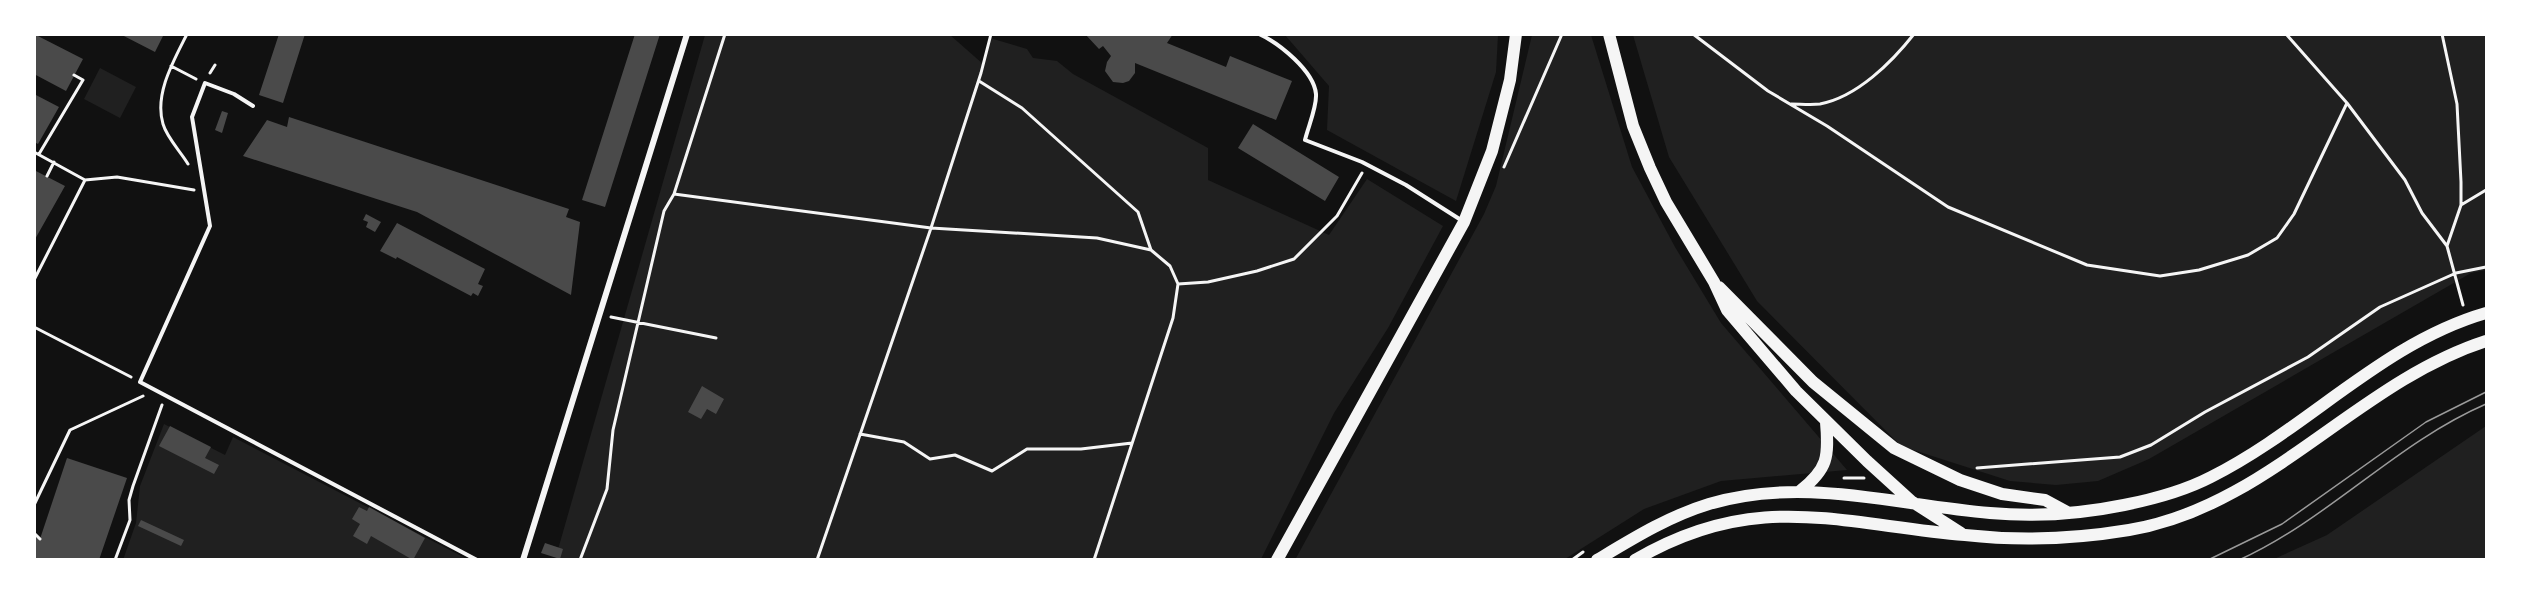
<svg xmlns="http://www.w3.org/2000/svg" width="2521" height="594" font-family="'Archivo Narrow',sans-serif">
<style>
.green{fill:#202020}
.building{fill:#4a4a4a}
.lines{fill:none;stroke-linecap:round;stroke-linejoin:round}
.path{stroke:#f5f5f5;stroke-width:3}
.service{stroke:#f5f5f5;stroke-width:4}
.minor{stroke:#f5f5f5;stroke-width:6}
.secondary{stroke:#f5f5f5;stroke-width:12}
.tram{stroke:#9a9a9a;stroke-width:1.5}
</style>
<rect width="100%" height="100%" fill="#111"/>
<path class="green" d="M705,35H950L983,64L990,38L1027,49L1033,58L1057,61L1073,74L1208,148V180L1329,235L1367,179L1443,226L1388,328L1334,413L1261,559L555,560Z
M1285,35H1498L1496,72L1456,201L1327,130L1329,86Z
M1532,35H1591L1632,167L1675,247L1721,323L1847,470L1721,481L1644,509L1565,559L1295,560L1484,214L1496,186Z
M1633,35H2486V270L2471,273L2149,459L2098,481L2056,485L2010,481L1901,446L1757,301L1669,157Z
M100,68L136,87L120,118L84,99Z
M164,424L225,455L233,437L467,559L123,560L136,523L140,486Z
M2486,426V559H2274L2327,535Z"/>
<path class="building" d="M34,34L83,59L66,91L34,74Z
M120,34H164L155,52Z
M279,34H305L283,103L259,95Z
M635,34H660L605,207L582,200Z
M1085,34H1173L1167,43L1226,67L1230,56L1292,81L1276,120L1135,63V73L1129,81L1123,83L1113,82L1105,71L1107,62L1111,56L1103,46L1099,49Z
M34,94L59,107L38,144L34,142Z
M222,111L228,113L222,133L215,130Z
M289,117L569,209L566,217L580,222L571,295L417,212L243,156L267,120L287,127Z
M1253,124L1339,177L1325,201L1238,148Z
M34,170L65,186L34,241Z
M366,214L381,222L375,232L366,227L368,222L363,220Z
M397,223L485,269L478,284L483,286L478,296L473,293L471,296L397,257L396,259L380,251Z
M702,386L724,399L716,414L707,409L701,419L688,412Z
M170,426L211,447L205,458L219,465L214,474L159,446Z
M67,458L127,478L99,560H34V537L40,539Z
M359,507L367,511L369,507L425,538L413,560L371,536L367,544L353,536L360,524L352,519Z
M141,520L184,540L181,546L138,526Z
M545,543L563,549L560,559L541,553Z"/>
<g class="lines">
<path class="path" d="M187,34C174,60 154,94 163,124C167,138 181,152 188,164
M957,34H966
M1693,34L1768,91L1827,126L1948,207L2087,265L2160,276L2199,270L2248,255L2277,238L2294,214L2347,103
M2286,34L2347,103L2405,180L2422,213L2447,246L2463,305
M2442,34L2457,104L2461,182V205L2447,246
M171,66L196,79
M210,73L215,65
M979,81L1022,108L1138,212L1151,250
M1791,104C1800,104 1811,105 1820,104C1857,97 1892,62 1914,34
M34,152L85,180L117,177L194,190
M39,154L83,80L74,75
M1504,167L1562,34
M47,176L54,162
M674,194L931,228L1097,238L1151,250L1170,266L1178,284L1173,318L1094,560
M2461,205L2486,190
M34,280L85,180
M1178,284L1208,282L1257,271L1294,259L1337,216L1362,173
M611,317L716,338
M34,327L131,377
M860,434L904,442L930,459L955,455L992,471L1027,449H1081L1132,443
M1977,468L2120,457L2151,445L2205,412L2308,357L2380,307L2456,273L2486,267
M1844,478H1864
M34,505L70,430L143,396
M34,533L40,539
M115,560L130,520L129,500L133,486L162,405
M580,560L607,489L613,430L664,211L674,194L725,34
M817,560L931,228L981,73L991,34
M1572,560L1583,552"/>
<path class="service" d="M1259,34C1279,43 1314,71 1316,94C1317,107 1308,127 1305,140L1362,162L1406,185L1461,220
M253,106L234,94L205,83L192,117L210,226L140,382L477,560"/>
<path class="minor" d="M523,560L687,34"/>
<path class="secondary" d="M1609,34L1633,126L1650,168L1666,202L1714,282L1727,310L1796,391L1867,461L1911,501L1961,533
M1719,287L1813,382L1894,448L1960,480L2002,494L2045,500L2069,513
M1800,491C1828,469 1829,457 1826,422
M1277,560L1464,222L1492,151L1510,80L1516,34
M1597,560C1632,539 1669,516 1709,504C1803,476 1895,505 1990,513C2035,517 2080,514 2124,505C2154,499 2184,491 2211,477C2307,429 2382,343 2486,313
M1635,560C1756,489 1838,524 1965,535C2019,541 2075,539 2129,530C2268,507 2356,383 2486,341"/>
<path class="tram" d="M2208,560L2282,524L2426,422L2486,392
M2239,560C2329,519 2396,443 2486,404"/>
</g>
<rect width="2521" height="594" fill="none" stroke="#ffffff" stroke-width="72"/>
</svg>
